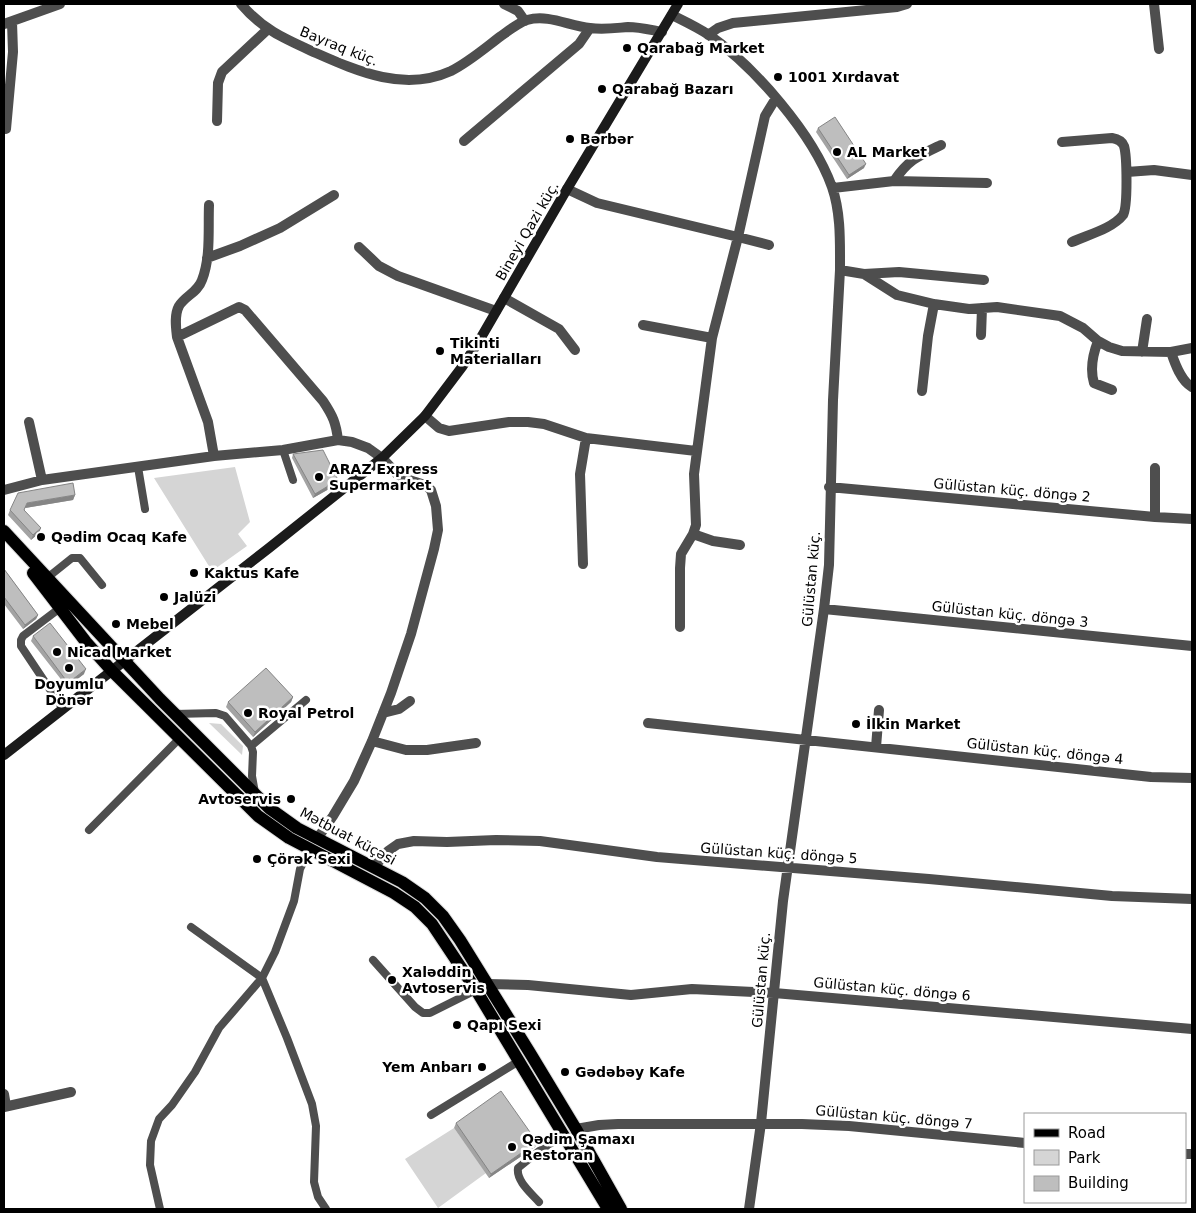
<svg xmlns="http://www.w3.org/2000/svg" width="1196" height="1213" font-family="'DejaVu Sans',sans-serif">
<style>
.green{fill:#d5d5d5}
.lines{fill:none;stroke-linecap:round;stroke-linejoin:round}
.primary-casing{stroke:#dbdbdb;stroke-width:14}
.service{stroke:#4e4e4e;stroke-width:8}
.minor{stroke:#4e4e4e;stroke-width:10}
.secondary{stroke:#1b1b1b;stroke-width:10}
.primary{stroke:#000;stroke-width:12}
.wall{fill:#a3a3a3}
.shaded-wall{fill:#858585}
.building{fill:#bebebe;stroke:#858585}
.poi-dot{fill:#000;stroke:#fff;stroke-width:2}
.labels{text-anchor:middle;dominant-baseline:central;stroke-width:5;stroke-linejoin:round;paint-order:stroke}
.street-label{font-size:14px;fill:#000;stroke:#fff}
.poi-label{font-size:14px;font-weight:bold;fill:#000;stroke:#fff;text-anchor:start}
</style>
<rect width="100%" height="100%" fill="#fff"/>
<path class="green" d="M235,467L250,522L238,534L247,546L212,571L154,478Z
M209,723L221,724L243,746L242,755Z
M454,1128L486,1173L438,1208L405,1159Z"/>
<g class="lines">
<defs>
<path id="primary" d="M4,531L160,699L269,808L297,828L402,882L425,898L443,916L460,940L530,1053L576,1129L621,1209
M33,573L86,642L112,671L258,816L289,838L394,893L415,907L432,924L476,990L608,1209"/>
</defs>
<use href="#primary" class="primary-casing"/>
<path class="service" d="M283,450L293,480
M138,467L145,509
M47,578L72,558H80L102,585
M60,608L23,636L21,640V646L63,709
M175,714L216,713L225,716L251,746L253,752L252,776L255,793
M251,746L306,700
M89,830L179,739
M191,927L262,978L287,1038L312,1104L316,1126L314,1182L318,1197L326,1209
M373,960L415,1007L423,1013H430L476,990
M431,1115L519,1061
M539,1202C531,1193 516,1181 518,1168L539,1151L564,1135
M160,1209L150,1165L151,1141L159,1119L172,1105L195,1072L219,1028L262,978L275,952L294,901L300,869L310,849"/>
<path class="minor" d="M241,4C263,30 285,39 316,53C359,72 405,92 451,71C469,62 485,48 501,36C508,31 518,23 527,20C549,14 569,26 590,28C603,30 616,28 628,27C640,27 651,30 662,32
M504,4L518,11L525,21
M1154,4L1159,49
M672,15C684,21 697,27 709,35C755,67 813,134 832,187C841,213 840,242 840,270L833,400L829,565L824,609L783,901L761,1123L749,1209
M4,24L60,4
M708,35L718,28L733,23L897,7L907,4
M217,121L218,83L222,72L268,29
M6,129L13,52L12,22
M464,141L579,44L590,28
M1062,142L1112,138C1118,139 1122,141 1124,146C1127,156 1128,207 1123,215C1112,229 1087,235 1072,242
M1127,172L1154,170L1192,175
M894,181C908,160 918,156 941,145
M833,188L894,181L987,183
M567,189L597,203L738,237L769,245
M209,205C208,229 211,257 202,280C198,292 185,296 179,306C174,315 176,328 177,337L208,422L214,456
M359,247L379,266L398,276L496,311
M207,258L240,246L280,228L334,195
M840,270L864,274L897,295L934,304L969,309L997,307L1060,316L1083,328L1098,341L1109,347L1122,351L1171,352L1192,348
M864,274L899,272L984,280
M504,298L559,329L575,350
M643,325L712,338
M981,335L982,308
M177,337L239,307L245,310L323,401C333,416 336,423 338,440
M1098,341C1093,354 1090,370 1094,383L1112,390
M1142,352L1147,319
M1171,352C1175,364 1181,381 1192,387
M922,391L928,336L934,304
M425,416L439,428L449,431L509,422H528L544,424L586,438L696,451
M29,422L42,480
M829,487L1155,517L1192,519
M4,490L42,480L214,456L283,450L338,440L352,442L368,448L382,458L397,474L406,479L425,485L431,490L436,506L438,530L434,549L411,634L391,693L372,741L354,781L333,816L317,839
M1155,517V468
M693,534L713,541L740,545
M583,564L580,474L586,438
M824,609L1192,646
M680,627V568L681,554L693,534L696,525L694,474L712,338L738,237L765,116L776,98
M383,713L399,709L410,701
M648,723L1151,777L1192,778
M372,741L406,750H427L476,743
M876,747L879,710
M374,867L388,851L398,844L414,841L447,842L496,840L540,841L657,857L929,879L1112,896L1192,899
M488,984L528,985L631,995L692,989L774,993L1192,1029
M4,1094L6,1106
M4,1107L71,1092
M576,1129L599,1125L618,1124H802L849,1126L1025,1143
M1185,1154H1192"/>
<path class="secondary" d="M4,755L269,548L382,458L425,416L462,367L479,341L567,189L678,4"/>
<use href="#primary" class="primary"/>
</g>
<path class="wall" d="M818,128L864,168L847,179L816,132Z
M293,454L338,480L336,485L313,498L292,458Z
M75,495L73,500L25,508L24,511L39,533L31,540L8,515L10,510Z
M4,569L38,615L36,619L23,629L4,604Z
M33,636L84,674L67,687L31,641Z
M293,697L291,702L253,737L226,707L228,702Z
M456,1123L537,1142L535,1147L489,1178L454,1128Z"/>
<path class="shaded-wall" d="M866,164L864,168L847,179L849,175Z
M338,480L336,485L313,498L315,494Z
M75,495L73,500L25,508L27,503Z
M41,528L39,533L31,540L33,535Z
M38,615L36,619L23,629L25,625Z
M86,669L84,674L67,687L68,683Z
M293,697L291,702L253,737L255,732Z
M537,1142L535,1147L489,1178L491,1174Z"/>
<path class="building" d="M835,117L866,164L849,175L818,128Z
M323,450L338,480L315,494L293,454Z
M73,483L75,495L27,503L24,510L41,528L33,535L10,510L18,493Z
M4,569L38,615L25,625L4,597Z
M50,623L86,669L68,683L33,636Z
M266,668L293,697L255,732L228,702Z
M501,1091L537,1142L491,1174L456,1123Z"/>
<g class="poi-dot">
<circle cx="627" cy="48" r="5"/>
<circle cx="778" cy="77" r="5"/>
<circle cx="602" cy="89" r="5"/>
<circle cx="570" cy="139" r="5"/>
<circle cx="837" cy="152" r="5"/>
<circle cx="440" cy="351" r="5"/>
<circle cx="319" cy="477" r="5"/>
<circle cx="41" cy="537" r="5"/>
<circle cx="194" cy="573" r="5"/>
<circle cx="164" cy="597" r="5"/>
<circle cx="116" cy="624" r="5"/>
<circle cx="57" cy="652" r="5"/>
<circle cx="69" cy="668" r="5"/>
<circle cx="248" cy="713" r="5"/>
<circle cx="856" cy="724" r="5"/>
<circle cx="291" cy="799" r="5"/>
<circle cx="257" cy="859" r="5"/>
<circle cx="392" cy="980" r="5"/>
<circle cx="457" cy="1025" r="5"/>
<circle cx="482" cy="1067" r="5"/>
<circle cx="565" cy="1072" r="5"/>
<circle cx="512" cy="1147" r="5"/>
</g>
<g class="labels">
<g class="street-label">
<text transform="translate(339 46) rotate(22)">Bayraq küç.</text>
<text transform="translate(527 231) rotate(-60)">Bineyi Qazi küç.</text>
<text transform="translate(1012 490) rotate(5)">Gülüstan küç. döngə 2</text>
<text transform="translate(811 579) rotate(-85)">Gülüstan küç.</text>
<text transform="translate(1010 614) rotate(6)">Gülüstan küç. döngə 3</text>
<text transform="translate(1045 751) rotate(6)">Gülüstan küç. döngə 4</text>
<text transform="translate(348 836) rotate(28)">Mətbuat küçəsi</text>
<text transform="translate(779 853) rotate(4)">Gülüstan küç. döngə 5</text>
<text transform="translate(761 980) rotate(-85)">Gülüstan küç.</text>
<text transform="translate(892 989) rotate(5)">Gülüstan küç. döngə 6</text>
<text transform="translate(894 1117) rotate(5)">Gülüstan küç. döngə 7</text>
</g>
<g class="poi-label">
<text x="637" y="48">Qarabağ Market</text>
<text x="788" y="77">1001 Xırdavat</text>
<text x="612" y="89">Qarabağ Bazarı</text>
<text x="580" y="139">Bərbər</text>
<text x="847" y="152">AL Market</text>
<text x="450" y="343">Tikinti<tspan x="450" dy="16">Materialları</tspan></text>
<text x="329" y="469">ARAZ Express<tspan x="329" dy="16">Supermarket</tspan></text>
<text x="51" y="537">Qədim Ocaq Kafe</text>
<text x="204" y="573">Kaktus Kafe</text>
<text x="174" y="597">Jalüzi</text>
<text x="126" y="624">Mebel</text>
<text x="67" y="652">Nicad Market</text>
<text x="69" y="684" text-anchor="middle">Doyumlu<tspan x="69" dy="16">Dönər</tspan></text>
<text x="258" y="713">Royal Petrol</text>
<text x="866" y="724">İlkin Market</text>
<text x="281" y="799" text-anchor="end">Avtoservis</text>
<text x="267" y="859">Çörək Sexi</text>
<text x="402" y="972">Xaləddin<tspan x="402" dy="16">Avtoservis</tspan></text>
<text x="467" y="1025">Qapı Sexi</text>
<text x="472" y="1067" text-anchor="end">Yem Anbarı</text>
<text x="575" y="1072">Gədəbəy Kafe</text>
<text x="522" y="1139">Qədim Şamaxı<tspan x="522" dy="16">Restoran</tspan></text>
</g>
</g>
<rect width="1196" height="1213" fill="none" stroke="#000000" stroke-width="10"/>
<rect x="1024" y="1113" width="162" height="90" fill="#ffffff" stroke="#999999"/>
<rect x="1034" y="1129" width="25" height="8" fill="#000000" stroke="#999999"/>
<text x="1068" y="1138" font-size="15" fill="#000000">Road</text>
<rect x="1034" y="1150" width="25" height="15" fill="#d5d5d5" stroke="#999999"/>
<text x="1068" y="1163" font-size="15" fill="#000000">Park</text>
<rect x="1034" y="1176" width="25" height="15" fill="#bebebe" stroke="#999999"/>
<text x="1068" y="1188" font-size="15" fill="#000000">Building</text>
</svg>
